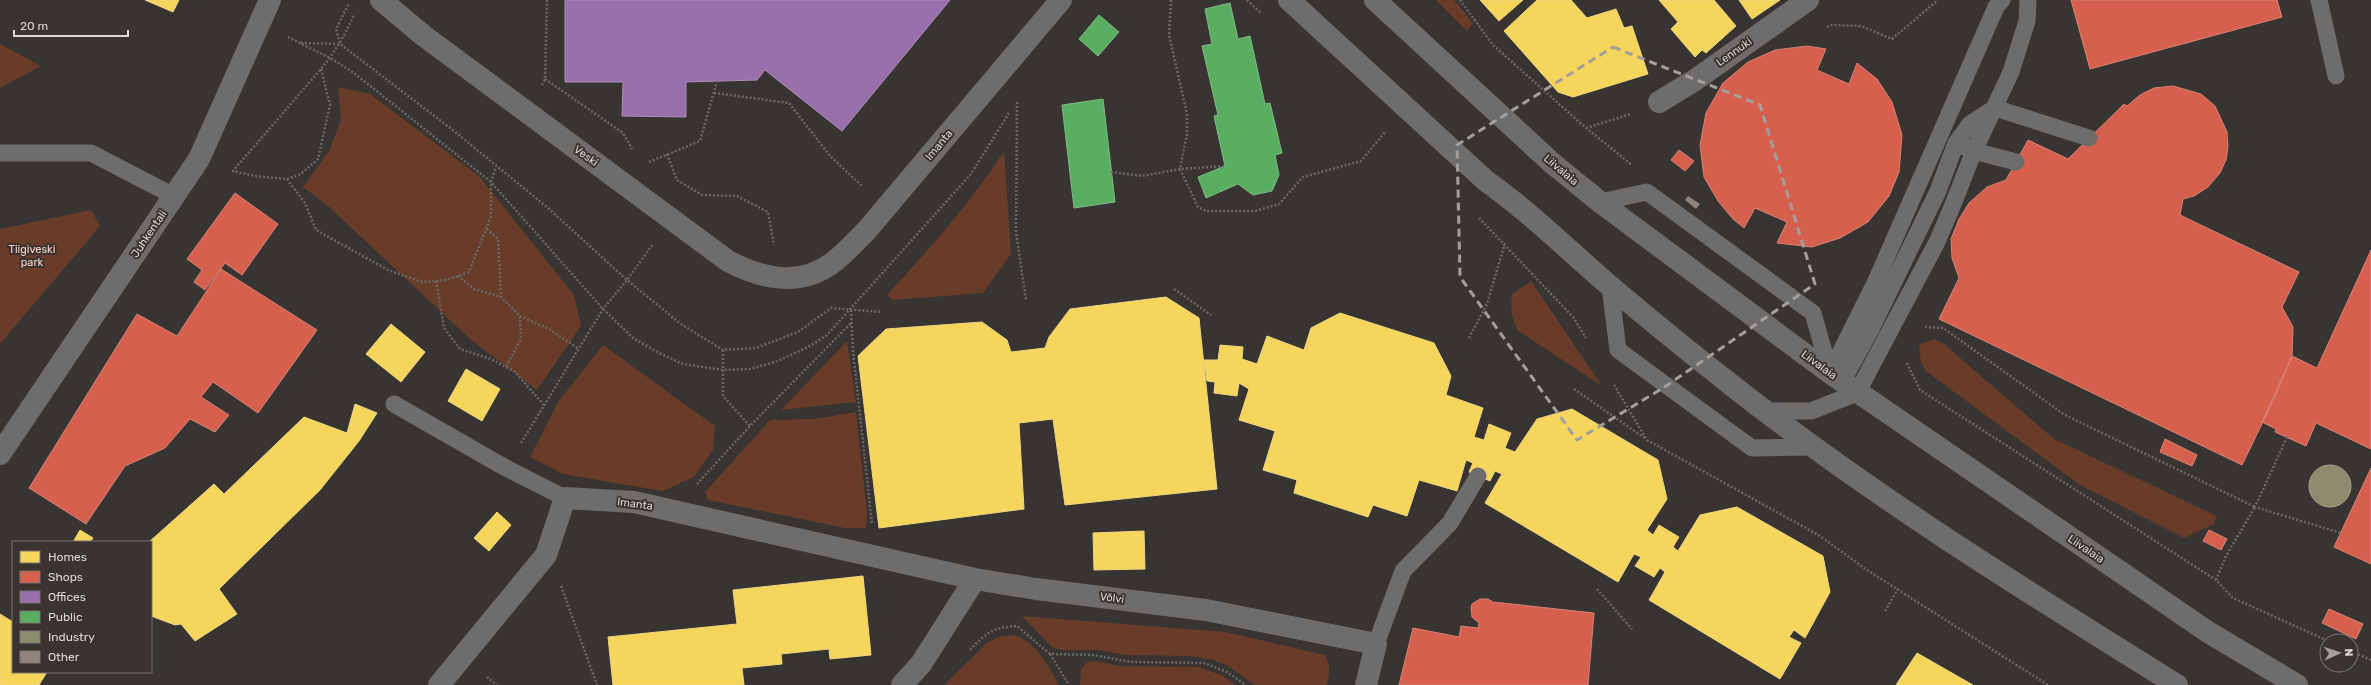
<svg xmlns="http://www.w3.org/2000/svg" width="2371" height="685" font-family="Rubik,sans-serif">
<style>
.green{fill:#683c28}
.homes{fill:#f6d55c;stroke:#eed681}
.shops{fill:#d6604d;stroke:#d88476}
.offices{fill:#9970ab;stroke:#ad8fb8}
.public{fill:#5aae61;stroke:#81bb84}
.industry{fill:#8c8c6e;stroke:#a4a38d}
.building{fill:#91847e}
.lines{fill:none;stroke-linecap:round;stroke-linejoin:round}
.path{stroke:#6a6867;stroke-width:2.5;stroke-dasharray:2 2;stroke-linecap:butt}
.service{stroke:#6e6d6c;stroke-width:17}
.minor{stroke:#6e6d6c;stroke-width:22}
.tertiary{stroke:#6e6d6c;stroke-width:22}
.primary{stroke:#6f6d6c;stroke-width:22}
.marked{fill:none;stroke:#a39f9d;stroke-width:3;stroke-dasharray:8 5;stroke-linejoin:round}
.labels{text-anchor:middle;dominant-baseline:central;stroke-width:4;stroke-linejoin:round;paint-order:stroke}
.street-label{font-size:11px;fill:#dcd8d6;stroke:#3a3330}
.park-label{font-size:11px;fill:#fcd4c3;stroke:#3a3330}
</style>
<rect width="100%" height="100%" fill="#383432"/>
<path class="green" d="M1436,0H1454L1473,23L1467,31Z
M0,44L41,66L0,88Z
M338,87L370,94L480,177L574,295L581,326L537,390L470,339L328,206L303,187L329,151L341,120Z
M1004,151L1011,254L983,293L893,300L887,295C929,249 970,204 1004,151Z
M91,210L100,226L0,344V229Z
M1531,281L1602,386L1517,330L1511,312L1512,294Z
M1934,339L1944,344L2054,439L2217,516L2214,524L2184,538L2080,485L1926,371L1921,363L1919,345Z
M847,341L856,402L781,410Z
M603,345L715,426L713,450L694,477L663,491L563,474L530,457L558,402Z
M856,412L867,512L866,528H845L708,500L705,492L770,420L814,419Z
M1022,616L1226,632L1325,655C1330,664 1331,675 1326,685H1255L1228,666L1214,660L1190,656L1125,655L1100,650H1061L1052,647Z
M1000,636C1005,636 1011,635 1016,636C1036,642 1050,668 1059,685H944L987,643Z
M1094,661L1121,666L1199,667L1221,675L1236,685H1080L1081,669L1086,663Z"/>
<path class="homes" d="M145,0H179L173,12Z
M1480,0H1523L1499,21Z
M1537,0H1571L1587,18L1616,9L1624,28L1632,26L1648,74L1573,97L1558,92L1504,31Z
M1659,0H1714L1736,26L1706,53L1702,50L1695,57L1671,29L1678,22Z
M1739,0H1780L1752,19Z
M1166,297L1199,318L1217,489L1065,505L1053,419L1019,423L1024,509L879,528L858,356L886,329L982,322L1007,340L1011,352L1045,348L1049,337L1070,309Z
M1340,313L1434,343L1451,376L1446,395L1483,408L1474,437L1484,440L1489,424L1511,433L1505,448L1515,452L1537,419L1572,409L1658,460L1667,499L1647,530L1653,535L1659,525L1679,537L1673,547L1678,551L1700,515L1737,507L1823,556L1830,592L1805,638L1794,630L1789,637L1801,643L1780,679L1649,600L1665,572L1660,568L1654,577L1635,566L1641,557L1634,554L1618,582L1485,503L1502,474L1495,471L1490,481L1469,472L1473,463L1466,460L1457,491L1419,480L1407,516L1373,505L1368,517L1294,493L1297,480L1263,470L1275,431L1239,420L1249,389L1239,383L1237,396L1214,393L1215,382L1207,381L1204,360H1218L1220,345L1243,347L1242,359L1257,364L1267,336L1304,350L1311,328Z
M391,324L425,352L401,382L366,354Z
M466,369L500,389L482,421L448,401Z
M355,404L377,413L359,441L320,490L219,589L237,614L195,641L181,624L175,625L151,616L149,542L214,484L224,494L304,417L347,433Z
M497,512L511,525L489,551L474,538Z
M80,530L93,538L90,542H73Z
M1144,531L1145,569L1094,570L1093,533Z
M863,576L871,655L830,659L829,649L781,654L782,664L742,668L744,685H613L608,637L737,624L733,590Z
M0,614L13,622V672H47L39,685H0Z
M1917,653L1973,685H1896Z"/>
<path class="shops" d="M2071,0H2277L2282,17L2090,69Z
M1807,46L1826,49L1817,70L1849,84L1857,63L1877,79L1892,102L1902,135L1899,172L1889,196L1868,222L1840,238L1812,247L1777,243L1787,222L1755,208L1744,228L1733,219L1718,201L1704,177L1700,145L1706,113L1723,83L1748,62L1775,50Z
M2173,86L2201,94L2215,106L2227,132L2228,146L2226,160L2220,173L2208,187L2194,196L2183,199L2180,215L2299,272L2282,307L2293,327L2292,356L2275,397L2242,465L1939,319L1959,278L1952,258L1951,239L1959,219L1969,203L1987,187L2006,180L2028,140L2068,159L2124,104L2127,106L2140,95L2154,88Z
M1679,150L1694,161L1685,171L1671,160Z
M235,193L278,224L242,275L225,263L205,290L194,282L202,270L187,259Z
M2371,250V449L2316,423L2306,446L2275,432L2276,429L2262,422L2292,356L2317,368Z
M221,269L317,330L258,413L213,382L201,397L229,415L215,432L190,419L165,448L125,466L86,524L29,488L137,314L177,336Z
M2165,439L2197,455L2192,466L2160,452Z
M2371,468V564L2334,547Z
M2209,530L2227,539L2221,550L2203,541Z
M1480,599H1488L1493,602L1594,613L1588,685H1399L1413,628L1459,637L1461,626L1478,628L1479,623L1472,617L1471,608L1472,604Z
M2329,609L2363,624L2356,639L2322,623Z"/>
<path class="offices" d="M565,0H950L842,131L765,70L757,80L686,82V117L622,116L623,82H565Z"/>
<path class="public" d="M1230,3L1238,39L1250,36L1265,104L1270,103L1282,153L1275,155L1279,175L1272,191L1253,195L1238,184L1206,198L1198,177L1225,166L1214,116L1218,115L1202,46L1212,44L1205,9Z
M1099,15L1119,32L1098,56L1079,39Z
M1103,99L1115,202L1074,208L1062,105Z"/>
<path class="industry" d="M2309 486a21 21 0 1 1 42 0a21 21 0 1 1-42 0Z"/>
<path class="building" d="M1688,196L1700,204L1696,209L1685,200Z"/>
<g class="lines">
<path class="path" d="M1171,0L1169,35L1187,114V134L1180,169L1198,207L1206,211H1255L1279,204L1303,177L1361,161L1386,131
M1247,0L1260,12
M1460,0L1493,45L1586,128L1632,165
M1827,27L1831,25L1861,26L1892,39L1938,0
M288,37L330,58L354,73L491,182L603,309L633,338L659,353L683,364L723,370L750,369L778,361L810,346L827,335L971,174L1009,113
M301,43L340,44L454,131L548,208L627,280L653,244
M340,43L336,29L349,3
M321,69L330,105L318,159L301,174L287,179L255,176L233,171L321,69C335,52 345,35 354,15
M545,79L623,133L632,149
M542,85L545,79L547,0
M714,93L789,103L830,156L863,187
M1017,102L1016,232L1026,300
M1586,128L1631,114
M667,154L677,180L702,195L737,196L768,212L774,245
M649,162L700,141L717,81
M1111,172L1142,176L1180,169L1225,166
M287,179L305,203L316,230L388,270L422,282L447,280L469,272L491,216V182L496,167
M1479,218L1573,317L1586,338
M487,229L498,239L501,297L520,316L521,339L506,367
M458,276L474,289L501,297
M436,281L444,328L460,349L491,359L515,372L544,405
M1174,289L1211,315
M851,310L853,352L872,524
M520,316L549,329L579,349
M1925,327L1943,328L2065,415L2255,507L2226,556L2216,580
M1469,338L1487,304L1505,243
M723,350V396L750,426
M1907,363L1920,390L2216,580L2233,598L2328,641
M1614,385L1647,440L1820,536L1867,570L2048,685
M1574,389L1646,439
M2287,437L2255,507L2341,533
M521,443L603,309L627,280L681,324L723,350L756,348L798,332L831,308L882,312
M697,484L750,426L851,323
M561,586L597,685
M1597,589L1632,629
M1885,611L1898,589
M970,650C986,633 993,627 1017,626L1050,654L1093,655L1131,662L1204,663L1227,672L1246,685
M2351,651L2371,660
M1050,654L1069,685
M487,677L497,685"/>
<path class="service" d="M2319,0L2336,76
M1995,108L2089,138
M1963,146L1974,151L2016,162
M0,153H91L174,196
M1600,202L1647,192L1813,313L1830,373
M1610,286L1618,350L1752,448L1814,447
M1830,373L1876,281L1996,7L2002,0
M1842,382L1870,331L1938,191L1956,143L1970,124L1995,108
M394,404L506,468L565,498
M1765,411H1811L1857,393L1937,242L1952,207L1974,151L2011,72L2027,21L2028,0
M1376,644L1403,571L1450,523L1478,476"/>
<path class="minor" d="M381,0L424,36L728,261C764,280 802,288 836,260C847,251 857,240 867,230L1061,0
M1659,102L1695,80L1808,0
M439,685L546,555L565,498L634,502L975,579
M902,685L921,664L975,579L1036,589L1206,610L1376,644L1366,685"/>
<path class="tertiary" d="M0,454L199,159L270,0"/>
<path class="primary" d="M1289,0L1486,181C1530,212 1569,251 1610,286C1651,321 1692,354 1734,387C1874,497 2026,591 2177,685
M1375,0L1552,163L1600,202L1830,373L2208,632L2297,685"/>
</g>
<path class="marked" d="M1613,47L1760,105L1815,284L1663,388L1577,440L1460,277L1457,145Z"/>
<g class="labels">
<g class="street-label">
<text transform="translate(1734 52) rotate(-35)">Lennuki</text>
<text transform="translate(939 145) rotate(-50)">Imanta</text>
<text transform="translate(586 156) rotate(36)">Veski</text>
<text transform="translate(1561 170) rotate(40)">Liivalaia</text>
<text transform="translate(149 234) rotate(-56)">Juhkentali</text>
<text transform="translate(1819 365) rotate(36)">Liivalaia</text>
<text transform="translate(635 504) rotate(8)">Imanta</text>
<text transform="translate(2086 549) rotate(34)">Liivalaia</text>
<text transform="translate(1112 598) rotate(7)">Võlvi</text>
</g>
<g class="park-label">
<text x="32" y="249">Tiigiveski<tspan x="32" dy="13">park</tspan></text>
</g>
</g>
<rect x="12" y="541" width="140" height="132" fill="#3a3330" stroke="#7b7572"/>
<rect x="20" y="551" width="20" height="12" fill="#f6d55c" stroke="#7b7572"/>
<text x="48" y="561" font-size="12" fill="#dcd8d6">Homes</text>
<rect x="20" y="571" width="20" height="12" fill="#d6604d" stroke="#7b7572"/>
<text x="48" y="581" font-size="12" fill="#dcd8d6">Shops</text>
<rect x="20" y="591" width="20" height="12" fill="#9970ab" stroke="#7b7572"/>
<text x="48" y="601" font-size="12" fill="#dcd8d6">Offices</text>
<rect x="20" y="611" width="20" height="12" fill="#5aae61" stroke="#7b7572"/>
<text x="48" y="621" font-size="12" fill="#dcd8d6">Public</text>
<rect x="20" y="631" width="20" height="12" fill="#8c8c6e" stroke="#7b7572"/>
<text x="48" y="641" font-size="12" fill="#dcd8d6">Industry</text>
<rect x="20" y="651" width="20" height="12" fill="#91847e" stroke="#7b7572"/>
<text x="48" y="661" font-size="12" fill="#dcd8d6">Other</text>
<g transform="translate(2339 653) rotate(87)"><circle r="19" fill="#3a3330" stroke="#7b7572"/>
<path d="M0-3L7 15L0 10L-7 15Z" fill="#a39f9d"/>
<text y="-6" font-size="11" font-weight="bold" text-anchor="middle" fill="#dcd8d6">N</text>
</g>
<path d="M14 30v6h114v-6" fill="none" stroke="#dcd8d6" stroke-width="2"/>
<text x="20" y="30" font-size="12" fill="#dcd8d6" stroke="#3a3330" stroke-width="3" paint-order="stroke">20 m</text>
</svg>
